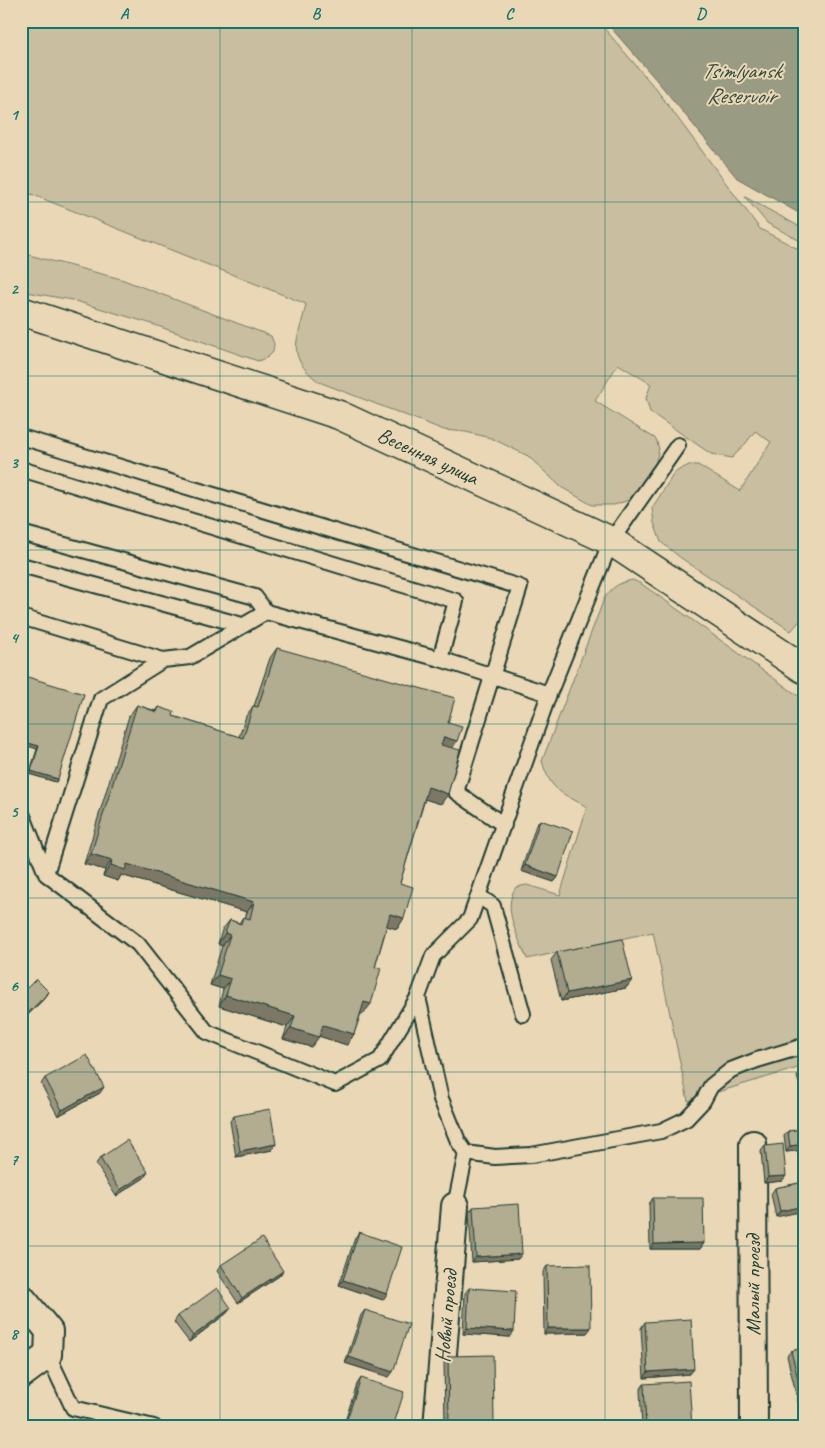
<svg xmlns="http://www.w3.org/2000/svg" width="825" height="1448" font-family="Caveat,sans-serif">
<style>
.green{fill:#c9bea0;stroke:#747e6a}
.water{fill:#999b82;stroke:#687563}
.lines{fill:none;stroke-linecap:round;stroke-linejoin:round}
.lane-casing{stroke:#1f3d34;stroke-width:18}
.street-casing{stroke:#1f3d34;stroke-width:30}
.secondary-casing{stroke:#1f3d34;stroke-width:31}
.lane{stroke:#ead7b5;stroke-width:14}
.street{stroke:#ead7b5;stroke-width:26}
.secondary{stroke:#ead7b5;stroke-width:28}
.wall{fill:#99947d;stroke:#1f3d34}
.shaded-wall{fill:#7d7866;stroke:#1f3d34}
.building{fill:#b2ac91;stroke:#1f3d34}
.grid{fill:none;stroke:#0f766e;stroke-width:1;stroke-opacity:0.55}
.labels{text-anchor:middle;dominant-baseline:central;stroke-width:4;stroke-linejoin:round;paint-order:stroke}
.street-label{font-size:21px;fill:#1f3d34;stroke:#ead7b5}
.water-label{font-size:22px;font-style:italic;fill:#314b40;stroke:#ead7b5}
.neatline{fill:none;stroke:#0f766e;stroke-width:2}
.grid-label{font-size:16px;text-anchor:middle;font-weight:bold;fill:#0f766e}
</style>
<rect width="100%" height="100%" fill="#ead7b5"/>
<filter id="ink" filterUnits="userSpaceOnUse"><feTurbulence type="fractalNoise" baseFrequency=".02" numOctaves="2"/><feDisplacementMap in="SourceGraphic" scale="10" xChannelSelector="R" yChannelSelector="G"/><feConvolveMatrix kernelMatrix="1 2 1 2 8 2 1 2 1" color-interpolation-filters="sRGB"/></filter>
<g filter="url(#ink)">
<path class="green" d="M35,21H598L656,89L760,229L804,252V616L791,631L681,558L661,542L654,523L652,508L675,472L689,465H698L740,491L771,442L755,431L746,443L732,458L711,454L650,412L646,398L651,384L618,364L595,401L656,439L659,449L655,465L644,484L629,500L614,505H592L561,487L528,456L491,438L466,432L444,430L319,382C283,354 299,341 306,304L21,190V22L31,24Z
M745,197L804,229V243L767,223Z
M21,253L121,279L271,336L274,344L273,352L268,357L258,361L149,323L72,300L21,291Z
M633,580L643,585L670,604L804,700V1066L688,1101L653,932L527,959C519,938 501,908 516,887L527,885L560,895L587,807C561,792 551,792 542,761L604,599C611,588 619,582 633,580Z"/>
<path class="water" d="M605,21H804V216L737,178L659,83Z"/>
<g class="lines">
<defs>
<path id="lane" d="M21,437L520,587L456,792L504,825
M21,469L456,601L440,659
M21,533L255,597L266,612
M21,565L242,625
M21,617L163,660L190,657L266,612L440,659L549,694
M21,811L46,874L138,944L207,1032L335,1084L380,1060L418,997
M46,874L101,699L163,660
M479,896L493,906L523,1014
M466,1153L495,1157L531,1155L661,1131L686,1119L703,1101L711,1086L731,1070L757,1060L804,1046
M455,1206L466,1153L458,1141L441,1099L418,997L433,956L470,919L549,694L611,541L678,445
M48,1355L73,1408L154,1427"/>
<path id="street" d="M753,1144L754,1427
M21,1297L49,1331L48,1355L21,1375
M437,1427L455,1206"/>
<path id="secondary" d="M21,311L339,415L611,541L804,669"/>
</defs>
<use href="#lane" class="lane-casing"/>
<use href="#street" class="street-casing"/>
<use href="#secondary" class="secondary-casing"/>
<use href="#lane" class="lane"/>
<use href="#street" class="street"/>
<use href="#secondary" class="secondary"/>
</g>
<path class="wall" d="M277,648L448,723L452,748L441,804L425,799L400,883L404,918L397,929L387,926L375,967L363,1014L361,1013L354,1034L347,1045L319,1036L311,1047L283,1039L287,1027L219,1006L223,989L210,985L222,946L218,944L222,930L230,920L239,923L243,917L245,918L247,912L121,875L118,881L103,876L105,870L84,864L129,716L137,705L156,711L159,707L173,716L239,737L246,716L253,706H254L270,658Z
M21,675L58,779L56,782L29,774L37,749Z
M540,820L558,877L554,882L521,871L536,825Z
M557,952L632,980L626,988L561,1001L551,960Z
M804,1070V1098L797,1077L801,1071Z
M45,1078L100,1093L58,1116L41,1084Z
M234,1116L272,1150L236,1157L230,1121Z
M804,1129V1150L786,1152L784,1136L788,1131Z
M765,1146L782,1181L764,1183L761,1151Z
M100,1158L144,1178L116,1196L96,1164Z
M804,1182L776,1217L771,1194L775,1188Z
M653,1198L704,1243L700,1249H650L649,1204Z
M473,1207L518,1259L472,1262L469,1213Z
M359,1232L383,1300L339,1285L355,1238Z
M221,1265L283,1271L279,1276L238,1303L217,1271Z
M547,1266L587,1333L544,1334L543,1272Z
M469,1288L510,1337L463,1334L465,1293Z
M365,1310L389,1377L345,1363L361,1315Z
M227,1313L189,1342L174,1322L178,1316Z
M645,1322L690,1374L644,1378L641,1328Z
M804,1348V1413L801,1414L787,1356L791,1351Z
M448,1356L493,1427H445L444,1362Z
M361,1378L393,1427H343L357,1384Z
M644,1384L692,1427H642L640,1390Z"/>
<path class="shaded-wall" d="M444,737L457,741L450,752L437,748Z
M21,741L39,746L37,749L21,744Z
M31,771L58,779L56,782L29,774Z
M428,787L448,794L441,804L421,798Z
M91,854L112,860L105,870L84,864Z
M127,864L254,902L247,912L121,875L118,881L103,876L111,865Z
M525,865L558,877L554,882L521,871Z
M390,914L404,918L397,929L383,925Z
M225,933L230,935L222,946L218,944Z
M218,975L231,979L223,989L210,985Z
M632,980L626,988L561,1001L567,993Z
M49,992L45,998L21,1022V1020Z
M226,995L295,1016L287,1027L219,1006Z
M364,1002L371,1004L363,1014L357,1013Z
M323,1025L354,1034L347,1045L315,1035Z
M291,1028L319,1037L311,1047L283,1039Z
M104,1087L100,1093L58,1116L62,1110Z
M276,1144L272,1150L236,1157L240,1151Z
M804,1144V1150L786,1152L790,1146Z
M148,1172L144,1178L116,1196L120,1190Z
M786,1176L782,1181L764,1183L768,1177Z
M804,1206V1211L776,1217L780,1211Z
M704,1243L700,1249H650L654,1244Z
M522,1254L518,1259L472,1262L476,1257Z
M283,1271L279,1276L238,1303L242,1298Z
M343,1280L387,1294L383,1300L339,1285Z
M231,1308L227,1313L189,1342L193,1336Z
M467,1328L514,1331L510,1337L463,1334Z
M548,1328H591L587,1333L544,1334Z
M349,1357L393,1372L389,1377L345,1363Z
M694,1369L690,1374L644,1378L648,1372Z
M494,1425L493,1427H448L449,1426Z"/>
<path class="building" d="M277,648L455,698L448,723L462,727L457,741L444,737L441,745L460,750L448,794L428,787L400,883L413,887L404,918L390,914L375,967L381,968L371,1004L364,1002L354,1034L323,1025L319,1037L291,1028L295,1016L226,995L231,979L218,975L230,935L225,933L230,920L241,924L243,917L250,919L254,902L127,864L125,870L111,865L112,860L91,854L137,705L157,712L159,707L174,712L173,716L243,738L253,706L258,707Z
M21,675L84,694L58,779L31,771L39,746L21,741Z
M540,820L573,831L558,877L525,865Z
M622,939L632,980L567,993L557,952Z
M36,979L49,992L21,1020V984L26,989Z
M87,1055L104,1087L62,1110L45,1078Z
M804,1070V1080L801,1071Z
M270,1109L276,1144L240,1151L234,1116Z
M804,1129V1144L790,1146L788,1131Z
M127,1140L148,1172L120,1190L100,1158Z
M783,1144L786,1176L768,1177L765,1146Z
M804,1182V1206L780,1211L775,1188Z
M653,1198H703L704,1243L654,1244Z
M519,1204L522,1254L476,1257L473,1207Z
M359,1232L402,1247L387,1294L343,1280Z
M262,1238L283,1271L242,1298L221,1265Z
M590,1265L591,1328H548L547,1266Z
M217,1288L231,1308L193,1336L178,1316Z
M469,1288L516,1291L514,1331L467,1328Z
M365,1310L409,1324L393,1372L349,1357Z
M691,1319L694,1369L648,1372L645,1322Z
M804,1348V1403L791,1351Z
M493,1355L494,1425L449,1426L448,1356Z
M361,1378L404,1392L393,1427H349L345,1425Z
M689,1381L692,1427H646L644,1384Z"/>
</g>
<path class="grid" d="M220,21V1427M412,21V1427M605,21V1427M21,202H804M21,376H804M21,550H804M21,724H804M21,898H804M21,1072H804M21,1246H804"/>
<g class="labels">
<g class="street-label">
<text transform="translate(428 456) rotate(25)">Весенняя улица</text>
<text transform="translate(753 1285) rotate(-90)">Малый проезд</text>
<text transform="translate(446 1316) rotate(-85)">Новый проезд</text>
</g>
<g class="water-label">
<text x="741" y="71">Tsimlyansk<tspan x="741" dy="25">Reservoir</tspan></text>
</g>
</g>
<rect width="825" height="1448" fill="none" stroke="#ead7b5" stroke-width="55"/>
<rect x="28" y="28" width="770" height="1392" class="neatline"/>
<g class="grid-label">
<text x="124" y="19">A</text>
<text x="316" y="19">B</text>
<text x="509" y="19">C</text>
<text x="701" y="19">D</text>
<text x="14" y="120">1</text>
<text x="14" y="294">2</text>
<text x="14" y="468">3</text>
<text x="14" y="643">4</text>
<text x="14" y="817">5</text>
<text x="14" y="991">6</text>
<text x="14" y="1165">7</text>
<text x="14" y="1339">8</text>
</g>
</svg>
